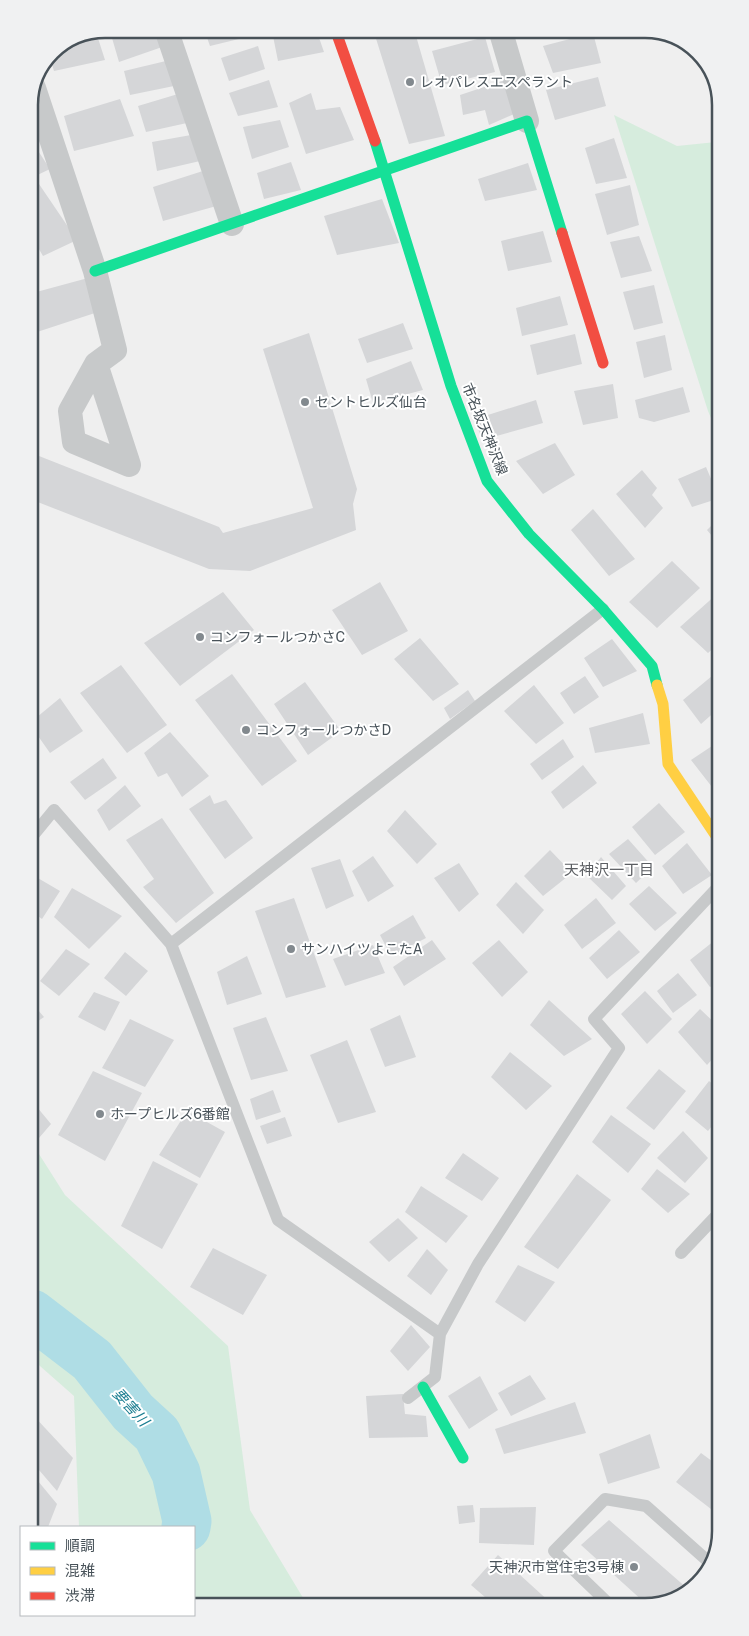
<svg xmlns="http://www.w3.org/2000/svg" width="749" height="1636" font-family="'Public Sans','Noto Sans JP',sans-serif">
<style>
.green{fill:#d6ecdd}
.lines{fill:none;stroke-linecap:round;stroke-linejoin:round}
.river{stroke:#afdde5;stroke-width:49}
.building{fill:#d5d6d8}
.lane{stroke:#c7c9ca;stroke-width:12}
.street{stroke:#c7c9ca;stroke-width:24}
.fast{stroke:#16e098;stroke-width:11}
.slow{stroke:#ffcf43;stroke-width:11}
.jam{stroke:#f24e42;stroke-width:11}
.poi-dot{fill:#82898e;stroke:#fff;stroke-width:2}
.labels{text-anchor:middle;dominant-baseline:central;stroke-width:4;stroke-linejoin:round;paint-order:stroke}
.poi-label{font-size:14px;fill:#485259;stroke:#fff;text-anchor:start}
.street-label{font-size:14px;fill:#485259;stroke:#fff}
.neighbourhood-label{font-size:15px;fill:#5b5e62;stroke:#fff}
.water-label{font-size:15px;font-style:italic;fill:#1b7e91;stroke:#fff}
.rim{fill:none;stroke:#485259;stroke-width:2.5}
</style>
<rect width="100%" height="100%" fill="#efefef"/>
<path class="green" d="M614,115L677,146L716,142L717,432L708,411Z
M32,1143L65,1195L228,1346L250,1510L308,1606H194V1527H79L74,1396L32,1359Z"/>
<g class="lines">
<path class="river" d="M32,1314L92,1360L133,1412L157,1434L176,1473L187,1521L186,1527"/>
</g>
<path class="building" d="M142,29H158L165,46L119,62L112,38Z
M204,29H245L247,37L210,46Z
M293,29H316L324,52L278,61L273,36Z
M373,29H414L445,136L409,144Z
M425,29H442L427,34Z
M96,32L105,60L54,71L49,55L51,51Z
M593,33L601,63L553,73L543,46Z
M485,37L495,72L442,85L432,51Z
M258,46L265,69L229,81L221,58Z
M166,61L174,86L130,95L124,71Z
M598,77L606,106L555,120L546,90Z
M269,80L278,107L238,116L229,93Z
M505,80L514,114L489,125L485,110L463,115L460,95Z
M311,93L316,110L340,107L354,140L306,154L289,103Z
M178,94L187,123L146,132L138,106Z
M120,99L134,136L74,151L64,116Z
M280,120L289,147L252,159L243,127Z
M191,135L200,161L157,171L152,142Z
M29,137L50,169L29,179Z
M614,138L627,178L596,184L585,148Z
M291,162L301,190L264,199L257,173Z
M528,163L537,190L485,201L478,179Z
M206,170L220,205L163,221L153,187Z
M39,184L77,240L43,256L29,232V190Z
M630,185L639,225L607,235L595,194Z
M382,199L399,243L337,255L324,216Z
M543,231L552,262L508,271L501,241Z
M639,236L652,271L621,278L610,242Z
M88,278L98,312L31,334L29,294Z
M654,285L663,323L634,330L623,292Z
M560,296L568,325L522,336L516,308Z
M403,323L413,349L367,363L358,339Z
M309,333L357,489L353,504L356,530L250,571L209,569L30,499V479L39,456L219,527L223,533L313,508L263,349Z
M575,334L582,364L537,375L530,345Z
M665,335L672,370L644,378L636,342Z
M411,361L423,390L373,403L366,379Z
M613,384L618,418L583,425L574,391Z
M683,387L690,412L654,422L639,418L635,400Z
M536,400L543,423L482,440L475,419Z
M555,443L575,475L543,494L516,461Z
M706,467L717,493V499L692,507L678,479Z
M642,470L657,488L652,495L663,508L645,528L616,494Z
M593,509L635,559L609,576L571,530Z
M717,520V542L707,530Z
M672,561L700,588L657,628L629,602Z
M380,582L408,631L362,655L332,610Z
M223,592L254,630L180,686L144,643Z
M718,593V644L708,653L680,627Z
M420,638L459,684L433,701L394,659Z
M612,639L637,671L603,687L584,658Z
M121,665L167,725L127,753L80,693Z
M718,671V709L701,724L683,700Z
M232,674L297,761L262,786L195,700Z
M585,676L599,697L574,714L560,693Z
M305,682L341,731L308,755L274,704Z
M534,685L564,723L536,744L504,711Z
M468,690L475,701L450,719L444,708Z
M60,698L83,731L50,753L31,726V722Z
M643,713L650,744L595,753L589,728Z
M170,732L209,776L182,797L167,773L158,777L144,753Z
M563,739L574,757L542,780L530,764Z
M718,742V782L712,787L691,760Z
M103,758L117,778L85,800L70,782Z
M583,765L597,783L563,809L551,792Z
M125,785L141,806L109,831L97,810Z
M210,795L214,804L226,800L253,838L225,859L189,809Z
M659,803L685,832L655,855L632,827Z
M405,810L437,844L417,864L387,831Z
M162,818L214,893L176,923L143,887L154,879L126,840Z
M628,839L653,867L636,883L609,854Z
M687,843L712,875L683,894L662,866Z
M550,850L572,873L543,896L524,876Z
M373,856L394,886L368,902L352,871Z
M601,857L626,886L612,900L587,876Z
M340,859L354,896L326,909L311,868Z
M459,863L479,894L459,912L434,878Z
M31,874L60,891L42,919L31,911Z
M516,882L544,910L523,934L496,905Z
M649,886L677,913L655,931L629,904Z
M72,888L122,916L89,949L54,917Z
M294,898L326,987L286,998L255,911Z
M596,898L616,923L582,949L564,925Z
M413,915L426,938L391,956L380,935Z
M619,930L640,952L607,979L589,958Z
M719,937V982L710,987L690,960Z
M432,940L446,959L404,986L393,967Z
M499,940L528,972L502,997L472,963Z
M373,945L385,973L345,986L333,959Z
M66,949L90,964L59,996L40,981Z
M125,952L148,971L126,996L104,978Z
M247,956L262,994L227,1005L217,972Z
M678,973L697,995L673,1013L657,991Z
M645,991L672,1019L647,1044L621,1014Z
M94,992L120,1002L105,1031L78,1017Z
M549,1000L592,1039L564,1056L530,1025Z
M31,1002L44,1017L31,1026Z
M700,1009L719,1027V1052L707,1065L678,1032Z
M400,1015L416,1057L385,1067L370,1029Z
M266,1017L288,1071L251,1080L233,1028Z
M130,1019L174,1040L145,1087L102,1068Z
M347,1040L376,1112L338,1123L310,1055Z
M510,1052L552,1086L526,1110L491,1077Z
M659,1069L686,1091L654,1130L626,1108Z
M93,1071L142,1093L105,1161L58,1135Z
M709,1081L719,1089V1117L708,1131L685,1112Z
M273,1090L281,1112L256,1120L250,1099Z
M32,1101L51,1124L39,1138L32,1129Z
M187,1111L225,1132L200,1178L159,1155Z
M611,1115L651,1144L628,1173L592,1142Z
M285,1117L292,1136L267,1144L260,1126Z
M683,1131L708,1158L685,1183L657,1158Z
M463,1153L499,1178L482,1201L445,1178Z
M153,1161L198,1184L162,1249L121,1226Z
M657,1169L690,1194L668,1213L641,1189Z
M577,1174L611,1200L558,1269L524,1247Z
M421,1186L468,1216L446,1243L405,1212Z
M398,1218L418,1238L389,1262L369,1242Z
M213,1248L267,1275L243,1315L190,1287Z
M427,1249L448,1270L431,1295L407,1276Z
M518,1265L555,1282L525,1322L495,1302Z
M411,1325L430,1347L408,1371L390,1351Z
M530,1375L546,1399L511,1416L498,1393Z
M480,1376L498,1410L469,1429L448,1396Z
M403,1394L405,1414L426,1416L428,1437L369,1438L366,1396Z
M575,1402L586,1433L504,1454L495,1429Z
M32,1414L73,1458L57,1491L33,1463Z
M650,1434L660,1468L608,1484L599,1454Z
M701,1453L720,1467V1516L676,1482Z
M33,1475L57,1504L48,1527H33Z
M473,1505L475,1522L459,1524L457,1506Z
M536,1507L534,1545L479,1543L480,1508Z
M609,1520L688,1589L669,1603H645L581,1545Z
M498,1555L552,1604H493L471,1585Z"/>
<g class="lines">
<path class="lane" d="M31,838L54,810L171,944
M681,1253L719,1213
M440,1334L278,1220L171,944L603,609
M408,1398L435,1377L440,1334L478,1264L619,1048L594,1019L718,887
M609,1604L554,1551L605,1499L646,1506L710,1563"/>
<path class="street" d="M166,29L232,224
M500,29L527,121
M34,88L95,271L115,350L96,364L70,411L74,442L129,465L96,364"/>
<path class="fast" d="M375,141L451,386L487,481L529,534L603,609L652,666L657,685
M95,271L527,121L562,233
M423,1387L463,1458"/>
<path class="slow" d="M657,685L663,704L668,764L718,839"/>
<path class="jam" d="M335,29L375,141
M562,233L603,363"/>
</g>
<g class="poi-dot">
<circle cx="410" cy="82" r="5"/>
<circle cx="305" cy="402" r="5"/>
<circle cx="200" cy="637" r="5"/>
<circle cx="246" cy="730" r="5"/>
<circle cx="291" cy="949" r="5"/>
<circle cx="100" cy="1114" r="5"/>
<circle cx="634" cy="1567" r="5"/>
</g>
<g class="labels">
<g class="poi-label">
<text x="420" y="82">レオパレスエスペラント</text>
<text x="315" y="402">セントヒルズ仙台</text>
<text x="210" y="637">コンフォールつかさC</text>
<text x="256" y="730">コンフォールつかさD</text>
<text x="301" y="949">サンハイツよこたA</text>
<text x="110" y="1114">ホープヒルズ6番館</text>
<text x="624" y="1567" text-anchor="end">天神沢市営住宅3号棟</text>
</g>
<g class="street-label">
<text transform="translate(485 429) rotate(68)">市名坂天神沢線</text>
</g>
<g class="neighbourhood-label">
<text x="609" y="869">天神沢一丁目</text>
</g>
<g class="water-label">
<text transform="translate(131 1407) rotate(48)">要害川</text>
</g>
</g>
<path d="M0 0H749V1636H0ZM105 38H645A67 67 0 0 1 712 105V1531A67 67 0 0 1 645 1598H105A67 67 0 0 1 38 1531V105A67 67 0 0 1 105 38Z" fill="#f0f1f2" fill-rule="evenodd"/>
<path class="rim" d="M105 38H645A67 67 0 0 1 712 105V1531A67 67 0 0 1 645 1598H105A67 67 0 0 1 38 1531V105A67 67 0 0 1 105 38Z"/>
<rect x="20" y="1526" width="175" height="90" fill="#ffffff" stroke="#b6babd"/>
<rect x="30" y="1542" width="25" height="8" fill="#16e098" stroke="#b6babd"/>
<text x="65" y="1551" font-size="15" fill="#485259">順調</text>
<rect x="30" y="1567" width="25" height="8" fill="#ffcf43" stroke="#b6babd"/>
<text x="65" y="1576" font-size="15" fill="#485259">混雑</text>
<rect x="30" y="1592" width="25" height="8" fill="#f24e42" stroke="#b6babd"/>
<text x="65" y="1601" font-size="15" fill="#485259">渋滞</text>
</svg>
